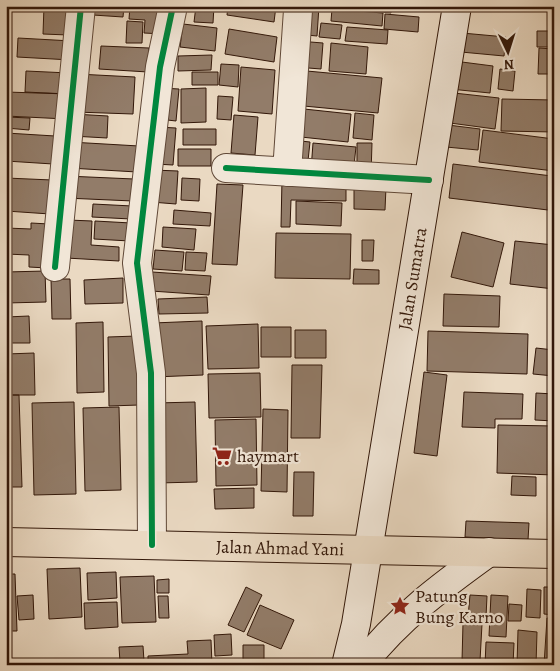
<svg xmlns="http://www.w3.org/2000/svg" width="560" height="671" font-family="Alegreya,serif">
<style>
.building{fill:#927c69;stroke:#321709}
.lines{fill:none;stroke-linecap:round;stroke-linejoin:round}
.street-casing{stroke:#604837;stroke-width:30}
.secondary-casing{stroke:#321709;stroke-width:30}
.primary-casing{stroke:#321709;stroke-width:30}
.street{stroke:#f1e6d7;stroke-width:28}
.secondary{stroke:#f1e6d7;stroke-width:28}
.primary{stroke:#ead9c2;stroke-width:28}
.cycleway-casing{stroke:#f1e6d7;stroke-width:9}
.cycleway{stroke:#00873e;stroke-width:6}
.labels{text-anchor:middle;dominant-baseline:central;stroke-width:4.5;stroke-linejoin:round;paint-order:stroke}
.street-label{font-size:18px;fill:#321709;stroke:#f1e6d7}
.poi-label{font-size:18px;fill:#321709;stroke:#f1e6d7;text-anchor:start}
</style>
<rect width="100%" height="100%" fill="#ead9c2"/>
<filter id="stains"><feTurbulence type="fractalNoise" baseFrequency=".004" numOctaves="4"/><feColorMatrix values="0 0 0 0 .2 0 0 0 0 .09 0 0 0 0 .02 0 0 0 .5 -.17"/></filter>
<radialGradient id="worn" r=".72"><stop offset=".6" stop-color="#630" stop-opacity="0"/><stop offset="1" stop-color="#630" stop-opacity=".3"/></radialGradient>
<path class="building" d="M44,6H71L68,35L43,34Z
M93,6H124L123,17L93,15Z
M130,6H165L164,34L144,33L145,20L129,19Z
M196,6H214L213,23L194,22Z
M228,6H276L274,22L227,15Z
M299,6H319L317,36L296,34Z
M348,6H391V13L348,9Z
M6,7H11L10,22H6Z
M332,9L383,13L382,26L331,21Z
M385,14L419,17L418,32L384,29Z
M127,21L143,22L142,43H126Z
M321,23L342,25L340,39L319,37Z
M183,24L217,28L215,51L180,47Z
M347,27L388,30L387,44L345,41Z
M229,29L277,37L274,62L225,54Z
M537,31H554V47H537Z
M462,33L506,37L504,56L461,52Z
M18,38L72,41L71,60L17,57Z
M298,41L323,43L321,69L296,67Z
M331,43L368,47L366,74L329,71Z
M101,46L149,48L148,72L99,69Z
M539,48L554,49V74H538Z
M212,55L211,70L178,71V56Z
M454,61L493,66L490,93L450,89Z
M221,64L239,65L238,87L219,85Z
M241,67L275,70L272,114L238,111Z
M500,69L515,71L513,91L498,89Z
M296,70L382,78L378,113L293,105Z
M26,71L69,73L68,94L25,92Z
M192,72H218V85H192Z
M77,74L135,77L133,114L75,112Z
M161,88L179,89L176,121L159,119Z
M206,88V122L181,123V89Z
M6,92L68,94L66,119L6,116Z
M454,93L499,98L495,129L450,123Z
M218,96L233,97L231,120L217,119Z
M502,99L554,100V132L501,131Z
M304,109L351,114L348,142L301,137Z
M355,113L374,115L372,140L353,138Z
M73,114L108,116L107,138L72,136Z
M234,115L258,117L255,155L231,153Z
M6,117L30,118L29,130L6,128Z
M448,125L480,129L478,150L446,147Z
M157,127L176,128L173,165L155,164Z
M183,129H216V145H183Z
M483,130L554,139V171L479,162Z
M6,133L55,136L53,164L6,161Z
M291,140L310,142L307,170Z
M70,142L139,146L137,172L69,168Z
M313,143L356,147L353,174L311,170Z
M357,143H372L371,174H357Z
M178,149H211V166H178Z
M453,164L552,176L548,210L449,198Z
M153,170L178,171L176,204L151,202Z
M66,176L134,179L133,201L65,198Z
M6,178L52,180L50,214L6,211Z
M182,178L200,179L199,201L181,200Z
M282,179L346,181V201L291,200L290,227H281Z
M217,184L243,185L237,265L212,264Z
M354,186L386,187L385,210L354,209Z
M296,201L342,203L341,226L296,224Z
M93,204L132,206L131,219L92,217Z
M174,210L211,213L210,226L173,224Z
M68,220L92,221L91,245L119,247V261L66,258Z
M95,221L131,223L130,241L94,239Z
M31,223L49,224L47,268L29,267V255L6,254V228L31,229Z
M163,227L196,229L194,250L162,247Z
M462,232L504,243L493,287L451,277Z
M276,233L351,234L350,279L275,278Z
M362,240H374L373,261H362Z
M515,241L554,245V289L510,284Z
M155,250L184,252L182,271L153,269Z
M186,252L207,253L205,271L185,270Z
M354,269L379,270V284H353Z
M45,271L46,302L6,303V272Z
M152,272L211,276L209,295L151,291Z
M123,278V303L85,304L84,280Z
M51,279H70L71,319H52Z
M444,294L500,296L499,327L443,326Z
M207,297L208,313L159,314L158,299Z
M29,316L30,343H6V317Z
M202,321L203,375L154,377L153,323Z
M103,322L104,392L77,393L76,323Z
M258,324L259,368L208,369L206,326Z
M261,327H291V357H261Z
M295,330H326V358H295Z
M428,331L528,334L527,374L427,371Z
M137,336L139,405L109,406L108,337Z
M536,348L554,350V376L533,374Z
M34,353L35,395H6V354Z
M292,365H322L320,438H291Z
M424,372L447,375L437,456L414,453Z
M260,373L261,417L209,418L208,374Z
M464,392L523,394L522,419H495V428L462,427Z
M536,393L554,394V421L535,420Z
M6,395H19L22,487H6Z
M74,402L76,494L34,495L32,403Z
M195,402L197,482L158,483L156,403Z
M119,407L121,490L85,491L83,408Z
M263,409L288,410L287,492L261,491Z
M256,419L257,485L216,486L215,420Z
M498,425L554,426V475L497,473Z
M294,472H314L313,516H293Z
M512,476L536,477V496L511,495Z
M254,488V508L215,509L214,489Z
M466,521L529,523L528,540L465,537Z
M80,568L82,617L49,619L47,569Z
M116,572L117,598L88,600L87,573Z
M6,574H15L17,631H6Z
M154,576L156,622L122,623L120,577Z
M169,579V593H157V580Z
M246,587L262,595L244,632L228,625Z
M544,587H554V615L544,614Z
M527,589L541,590L540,618L526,617Z
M33,595L34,619L19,620L17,596Z
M470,595L487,596L486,617H468Z
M491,595L508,596L506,637L489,636Z
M158,596H168L169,618H159Z
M117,602L118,627L85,629L84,603Z
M509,604L522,605L521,621H508Z
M260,605L294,620L281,649L247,635Z
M547,618L554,619V665H544Z
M463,623L482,624L480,661H462Z
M518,630L537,632L536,665H517Z
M231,634L232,655L215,656L214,635Z
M211,640L212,665H148V656L188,654L187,641Z
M486,642L514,643L513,665H485Z
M243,645H264V665H243Z
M143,646L144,661L120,662L119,647Z
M30,660L57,665H29Z"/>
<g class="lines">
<defs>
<path id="street" d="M226,168L429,180
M287,172L298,10
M55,267L81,6
M152,545L151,373L137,263L160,67L173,6"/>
<g id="secondary">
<path id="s1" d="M346,665L356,624L457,6"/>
<path d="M362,665C397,619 443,585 489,552"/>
</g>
<g id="primary">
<path id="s2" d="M6,542L554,554"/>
</g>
</defs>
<use href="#street" class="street-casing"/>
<use href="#secondary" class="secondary-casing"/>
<use href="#primary" class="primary-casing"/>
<use href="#street" class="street"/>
<use href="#secondary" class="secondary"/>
<use href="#primary" class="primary"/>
<defs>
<path id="cycleway" d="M226,168L429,180
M55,267L81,6
M152,545L151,373L137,263L160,67L173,6"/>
</defs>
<use href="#cycleway" class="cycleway-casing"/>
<use href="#cycleway" class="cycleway"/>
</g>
<defs>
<symbol id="supermarket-bare" viewBox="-9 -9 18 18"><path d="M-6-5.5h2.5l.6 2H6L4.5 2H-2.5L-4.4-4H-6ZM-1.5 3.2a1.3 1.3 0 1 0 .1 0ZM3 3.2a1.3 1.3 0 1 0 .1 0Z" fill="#8f2418" stroke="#f1e6d7" stroke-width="2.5" paint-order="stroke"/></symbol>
<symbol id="sight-bare" viewBox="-9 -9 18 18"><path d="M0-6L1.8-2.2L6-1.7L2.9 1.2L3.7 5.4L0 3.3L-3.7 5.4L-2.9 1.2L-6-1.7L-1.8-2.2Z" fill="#8f2418" stroke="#f1e6d7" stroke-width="2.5" paint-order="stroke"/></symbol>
</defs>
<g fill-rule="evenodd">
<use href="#supermarket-bare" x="208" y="442" width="28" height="28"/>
<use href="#sight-bare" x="386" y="592" width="28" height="28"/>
</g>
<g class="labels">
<g class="street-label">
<text stroke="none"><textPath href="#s1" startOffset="392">Jalan Sumatra</textPath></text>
<text stroke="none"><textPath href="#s2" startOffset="274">Jalan Ahmad Yani</textPath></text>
</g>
<g class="poi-label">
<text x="237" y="456">haymart</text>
<text x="415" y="596">Patung<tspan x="415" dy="21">Bung Karno</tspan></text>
</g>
</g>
<rect width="560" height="671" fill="none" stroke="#ead9c2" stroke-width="25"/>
<rect x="8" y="8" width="545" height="656" fill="none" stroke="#321709" stroke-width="2.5"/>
<rect x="12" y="12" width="535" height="646" fill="none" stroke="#321709"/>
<g transform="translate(508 52) rotate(176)" stroke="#f1e6d7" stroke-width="4" paint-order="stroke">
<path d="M0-4L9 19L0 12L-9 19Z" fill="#321709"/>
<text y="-8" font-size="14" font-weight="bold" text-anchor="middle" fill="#321709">N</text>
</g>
<rect width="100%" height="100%" filter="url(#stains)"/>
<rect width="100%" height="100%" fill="url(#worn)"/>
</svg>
